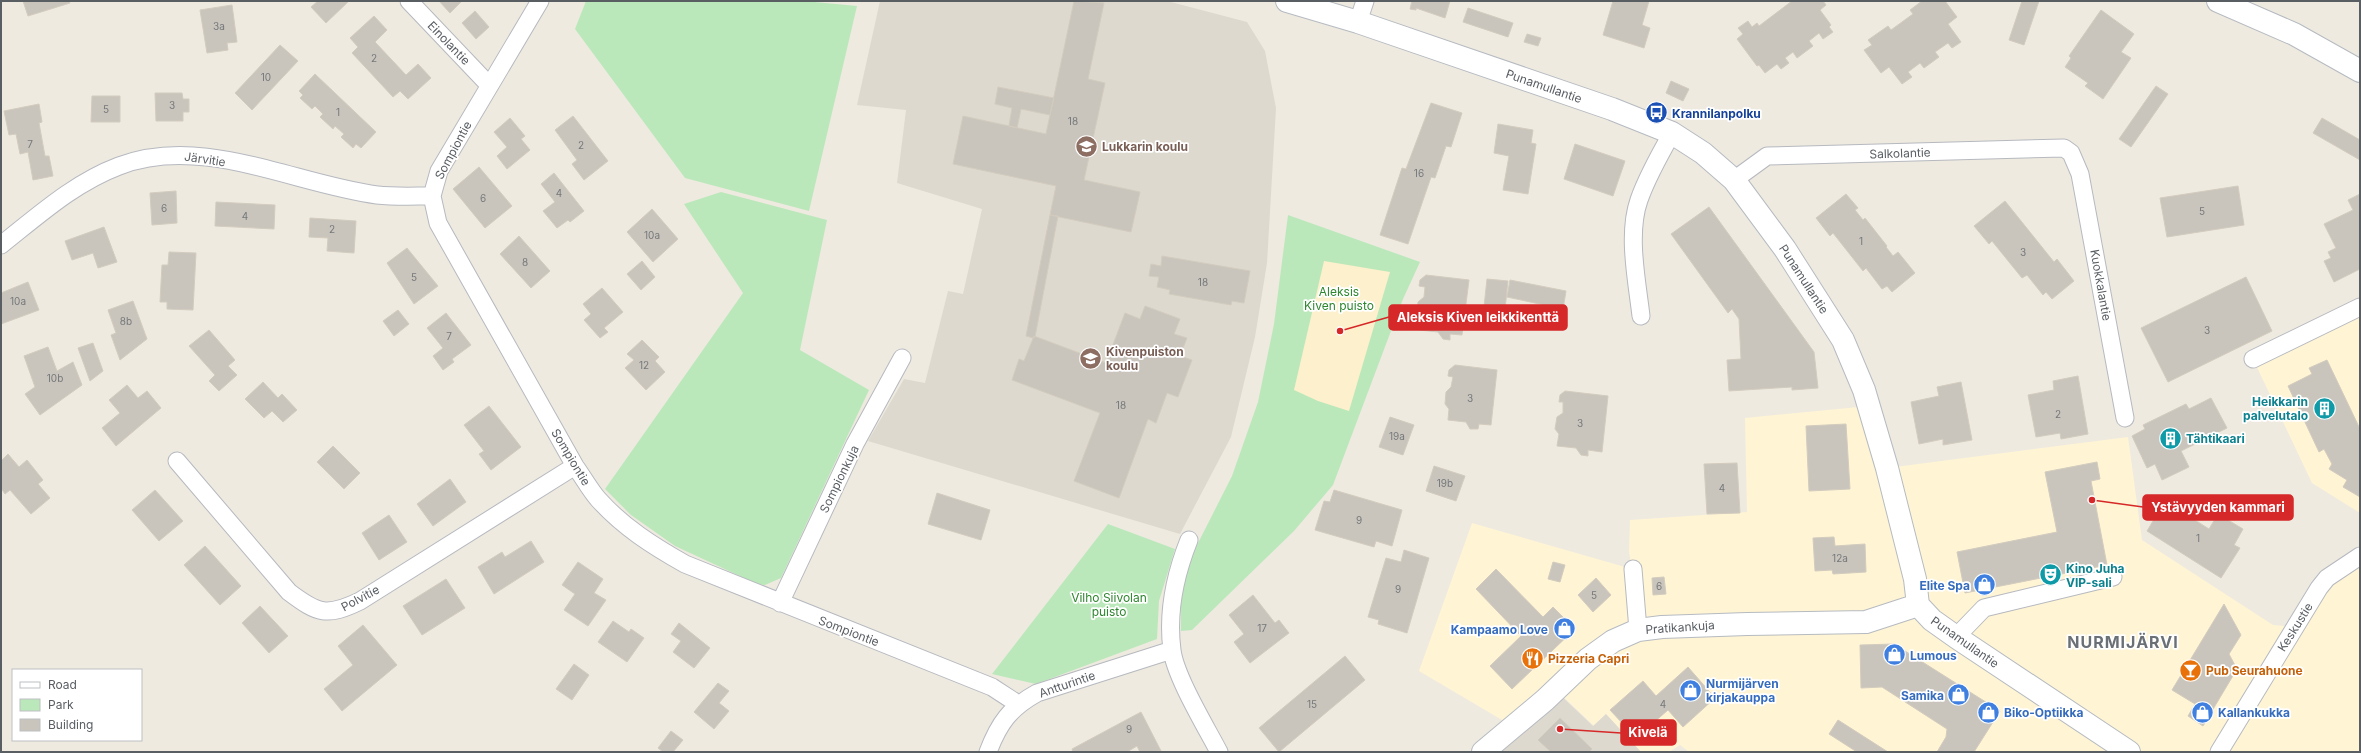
<svg xmlns="http://www.w3.org/2000/svg" width="2361" height="753" font-family="Inter,sans-serif">
<style>
.commercial{fill:#fff4d4}
.education{fill:#ddd9cf}
.green{fill:#bbe8ba}
.sand{fill:#fdf0cc}
.building{fill:#c9c5bd;stroke:#d3ccbe}
.lines{fill:none;stroke-linecap:round;stroke-linejoin:round}
.street-casing{stroke:#b6b9bf;stroke-width:19}
.secondary-casing{stroke:#b6bbc1;stroke-width:24}
.street{stroke:#fff;stroke-width:17}
.secondary{stroke:#fff;stroke-width:22}
.labels{text-anchor:middle;dominant-baseline:central;stroke-width:3.5;stroke-linejoin:round;paint-order:stroke}
.number-label{font-size:10px;fill:#75787a}
.street-label{font-size:12px;fill:#595e63;stroke:#fff}
.transit-label{font-size:12px;font-weight:bold;fill:#164399;stroke:#fff;text-anchor:start}
.education-label{font-size:12px;font-weight:bold;fill:#785e54;stroke:#fff;text-anchor:start}
.park-label{font-size:12px;fill:#2e862f;stroke:#fff}
.culture-label{font-size:12px;font-weight:bold;fill:#0d838f;stroke:#fff;text-anchor:start}
.shop-label{font-size:12px;font-weight:bold;fill:#366cbe;stroke:#fff;text-anchor:start}
.food-label{font-size:12px;font-weight:bold;fill:#c56008;stroke:#fff;text-anchor:start}
.district-label{font-size:16px;font-weight:bold;letter-spacing:1px;fill:#6a7075;stroke:#fff}
.leader{fill:none;stroke:#d62828;stroke-width:1.5}
.callout-dot{fill:#d62828;stroke:#fff;stroke-width:1.5}
.callout{fill:#d62828;stroke:#d62828;stroke-width:1.5}
.callout-label{font-size:13px;text-anchor:middle;font-weight:bold;fill:#fff}
</style>
<rect width="100%" height="100%" fill="#eeeae0"/>
<path class="commercial" d="M2360,307V513L2312,483L2253,359Z
M1869,406L1887,468L2128,437L2142,540L2273,625L2296,627L2319,588L2360,556V752H1689L1680,745L1669,752H1641L1606,714L1594,726L1556,690L1510,729L1502,720L1419,671L1472,523L1632,569L1629,552L1630,520L1747,512L1745,418Z"/>
<path class="education" d="M880,1H1167L1247,22L1265,51L1276,108L1267,263L1255,337L1231,437L1180,534L868,441L904,379L925,383L948,291L963,294L982,209L897,183L906,110L857,105Z
M1555,690L1593,726L1606,714L1641,752H1483Z"/>
<path class="green" d="M586,1H804L857,6L809,211L685,178L575,29Z
M721,192L827,220L800,350L869,390L781,578L765,585L757,584L675,546L631,515L605,489L743,293L684,204Z
M1288,215L1420,262L1403,299L1333,485L1294,531L1192,630L1181,631V604L1185,577L1193,553L1232,476L1258,402L1274,324Z
M1108,524L1175,549L1159,601L1157,639L1036,684L992,674Z"/>
<path class="sand" d="M1324,261L1390,272L1349,411L1318,401L1294,390Z"/>
<path class="building" d="M23,1H69L70,3L28,16Z
M318,1H349L326,23L311,7Z
M439,1H462L450,13Z
M1074,1L1104,3L1088,79L1105,83L1084,180L1140,192L1131,232L1050,215L1056,186L953,164L963,116L1046,134Z
M1412,1H1450L1445,18L1416,8V10L1410,9Z
M1613,1H1649L1642,25L1650,28L1644,48L1603,35Z
M1792,1H1823L1826,5L1820,10L1831,25L1829,27L1833,32L1823,39L1819,33L1809,41L1813,46L1797,58L1793,52L1785,58L1789,63L1781,69L1777,64L1765,73L1759,65L1757,66L1737,39L1743,34L1738,28L1748,21L1752,27L1757,23L1759,26Z
M1922,1H1945L1957,17L1948,24L1961,42L1952,48L1948,43L1935,52L1939,57L1924,68L1920,63L1908,72L1912,77L1902,84L1889,67L1881,73L1864,50L1872,45L1868,40L1888,26L1891,30L1913,14L1910,10Z
M2022,1H2039L2024,45L2009,40Z
M232,5L237,42L227,43L228,50L207,53L200,10Z
M1468,8L1513,23L1508,37L1463,22Z
M2101,10L2134,34L2121,52L2131,58L2103,99L2085,86L2088,83L2065,67L2071,58L2069,56Z
M475,11L489,27L476,39L462,23Z
M374,16L387,30L375,42L406,75L418,64L431,78L408,99L400,91L393,97L352,53L358,47L350,38Z
M1527,34L1541,38L1538,46L1524,42Z
M280,45L298,61L252,110L235,93Z
M315,74L376,132L361,148L356,144L353,148L341,137L344,134L335,126L333,129L320,117L323,114L315,106L312,109L300,98L303,95L299,91Z
M1671,81L1689,89L1683,101L1666,93Z
M2156,86L2168,94L2131,147L2119,139Z
M998,87L1054,98L1050,115L1021,109L1017,128L1009,126L1012,108L995,104Z
M155,93H182L183,99H189V112H183V121H156Z
M92,96H120V122H91Z
M1431,103L1462,113L1451,147L1446,146L1435,178L1431,177L1408,244L1380,235L1402,168L1406,169Z
M39,104L42,122L39,123L45,156H49L53,176L33,180L28,152L20,154L16,134L9,135L4,111Z
M573,116L608,161L584,180L572,164L577,160L555,130Z
M510,118L525,136L521,139L530,150L507,169L497,156L507,147L494,132Z
M2322,118L2360,140V160L2313,133Z
M1498,124L1533,130L1531,143L1536,144L1528,194L1503,190L1509,156L1494,153Z
M1575,144L1625,161L1613,196L1564,179Z
M479,167L512,206L485,228L453,189Z
M554,173L584,211L570,222L568,220L557,228L543,211L555,202L541,184Z
M2238,186L2244,225L2167,237L2160,198Z
M176,191L177,223L152,225L150,193Z
M1846,194L1858,208L1855,210L1863,220L1865,218L1887,246L1886,247L1893,256L1898,252L1915,273L1892,292L1887,286L1882,289L1866,268L1863,271L1833,233L1830,236L1816,218Z
M2360,194V269L2334,282L2324,261L2331,258L2328,252L2336,248L2324,224L2353,210L2348,200Z
M2005,201L2054,262L2057,259L2074,281L2052,299L2046,292L2043,295L2027,275L2022,278L1992,241L1989,244L1974,226Z
M216,202L275,205L274,229L215,226Z
M1709,207L1814,352L1818,388L1792,390V387L1729,391L1727,360L1741,359L1739,319L1732,309L1728,313L1671,234Z
M652,209L678,239L653,262L627,232Z
M1050,215L1058,216L1035,337L1033,338L1026,336Z
M310,218L356,221L354,253L327,251L328,238L309,237Z
M104,227L117,262L98,268L93,253L72,260L65,241Z
M519,236L550,271L531,288L500,254Z
M407,248L438,286L414,304L387,263Z
M169,252L196,253L193,310L167,309V302H160L162,265H168Z
M1162,256L1250,271L1244,303L1232,301L1231,305L1169,294L1170,290L1157,287L1159,277L1149,276L1151,264L1161,266Z
M642,261L655,277L641,290L627,274Z
M1426,275L1469,280L1462,335L1450,334V340L1443,339L1438,332L1419,330L1421,319L1417,314L1418,302L1424,297L1425,287L1419,286L1420,280Z
M2246,277L2272,331L2168,382L2141,328Z
M1487,279L1508,281L1505,309L1484,307Z
M1510,280L1566,291L1563,309L1507,297Z
M28,282L39,310L1,324V293Z
M602,288L623,312L604,328L608,332L600,338L584,320L591,314L583,304Z
M133,301L147,339L120,360L111,335L116,333L108,310Z
M1145,306L1180,319L1174,334L1187,338L1180,356L1192,360L1178,397L1167,393L1156,423L1148,419L1119,498L1074,481L1100,413L1012,380L1019,359L1024,361L1034,336L1106,363L1125,313L1140,319Z
M398,310L409,324L394,336L383,321Z
M446,313L471,345L452,359L454,362L443,370L433,356L443,348L427,328Z
M209,330L235,360L228,366L237,375L219,391L209,381L215,375L189,346Z
M642,340L659,357L655,361L665,372L646,390L625,368L634,360L627,354Z
M93,343L103,371L90,381L78,348Z
M48,347L57,371L73,362L82,385L40,415L25,394L35,387L24,356Z
M2327,360L2360,429V497L2343,487L2347,480L2329,469L2332,464L2324,449L2319,452L2288,386L2312,374L2309,368Z
M1455,365L1497,370L1491,425L1479,424L1478,429H1470L1466,422L1448,420L1449,409L1445,404L1446,392L1451,387L1453,377L1448,376L1449,370Z
M2078,376L2088,434L2061,439L2060,433L2036,437L2028,395L2054,390L2053,381Z
M263,382L278,398L282,394L297,410L283,422L272,411L264,418L245,399Z
M1961,382L1972,440L1943,445V439L1919,444L1911,402L1939,396L1937,387Z
M127,385L138,398L147,391L161,408L116,446L102,428L120,413L109,400Z
M1565,391L1608,396L1602,452L1588,450V456L1581,455L1576,448L1557,446L1559,434L1555,429L1557,417L1563,413V402H1559L1560,395Z
M2211,398L2227,428L2181,451L2189,467L2162,480L2155,464L2147,468L2132,436L2145,429L2143,425L2186,404L2189,409Z
M489,406L521,447L491,470L479,454L484,451L464,425Z
M1390,417L1414,425L1403,455L1379,447Z
M1846,424L1850,489L1809,491L1806,426Z
M333,446L360,473L344,489L317,462Z
M8,454L19,467L27,460L43,480L38,484L50,498L31,514L10,490L5,494L1,488V461Z
M2097,462L2100,479L2091,481L2107,565L1965,593L1957,552L2057,532L2045,472Z
M1737,463L1740,513L1707,514L1704,464Z
M1434,466L1465,476L1456,501L1426,491Z
M450,479L466,502L433,526L417,504Z
M155,490L183,521L159,541L132,510Z
M1334,490L1402,510L1392,546L1376,541L1374,547L1315,530L1324,501L1330,502Z
M937,493L990,510L981,540L928,524Z
M2165,501L2209,529L2218,514L2243,529L2234,545L2240,548L2221,578L2147,531Z
M389,515L407,542L379,560L362,533Z
M1834,537L1835,546L1865,544L1866,572L1833,574L1832,570L1815,571L1813,538Z
M531,541L544,562L494,594L478,567L502,552L505,557Z
M205,546L241,586L220,605L184,565Z
M1404,550L1429,558L1407,633L1378,624L1379,620L1368,617L1386,558L1401,562Z
M578,562L603,579L594,593L606,600L588,626L564,610L575,594L562,585Z
M1553,562L1565,565L1560,582L1548,579Z
M1496,569L1543,617L1553,607L1575,629L1512,689L1490,666L1521,636L1476,589Z
M1664,577L1666,594L1653,595L1652,578Z
M1596,578L1611,595L1593,612L1578,595Z
M446,579L465,608L422,635L403,606Z
M1253,595L1275,623L1279,620L1289,633L1250,663L1234,642L1244,634L1229,615Z
M2224,604L2241,635L2229,654L2237,669L2203,726L2188,716L2195,704L2172,690Z
M260,606L288,636L269,653L242,623Z
M613,621L629,632L631,629L644,638L627,662L598,642Z
M679,623L710,648L694,668L673,652L681,641L671,634Z
M363,625L397,665L342,711L324,689L353,665L338,646Z
M1894,644L2000,711L1974,752H1937L1946,737L1947,729L1882,687L1861,688L1860,645Z
M1345,656L1365,680L1279,752L1259,728Z
M574,664L589,675L572,700L556,689Z
M1688,667L1715,698L1683,727L1668,710L1636,738L1610,710L1643,681L1656,696Z
M718,683L729,691L719,703L729,711L714,729L694,712Z
M1141,712L1161,751L1140,752L1137,746L1127,752H1073L1072,749Z
M1560,718L1592,749L1589,752H1551L1538,740Z
M1838,720L1888,752H1857L1829,734Z
M671,731L683,740L673,752H663L658,748Z"/>
<g class="lines">
<defs>
<path id="street" d="M409,1L489,85
M540,1L439,171L432,196L438,223L575,466C583,477 590,490 598,499C623,527 653,546 685,564L992,687L1018,704
M1358,22L1365,1
M1734,180L1767,156L2064,148L2071,153L2080,174L2125,418
M1,245C39,215 74,183 119,166C202,134 294,184 377,195C395,197 414,196 432,196
M1641,316C1637,281 1627,234 1639,200C1647,177 1660,154 1672,133
M2253,359L2360,307
M177,461L289,592C318,614 327,617 360,601L575,466
M1189,540C1175,575 1167,612 1172,650C1175,676 1206,727 1219,752
M1633,569L1638,630
M780,603L855,444L902,358
M1956,637L1984,608L2113,577
M988,752C999,723 1010,708 1037,693L1172,650
M2219,752L2319,588L2327,578L2360,556"/>
<path id="secondary" d="M1287,1L1358,22L1612,109L1672,133L1703,153L1734,180L1785,249L1843,340L1864,390L1887,468L1915,579L1918,605L1932,620L1956,637L2129,752
M2218,1L2294,34L2360,71
M1483,752L1545,700L1588,659L1613,641L1638,630L1662,627L1747,624L1866,622L1918,605"/>
</defs>
<use href="#street" class="street-casing"/>
<use href="#secondary" class="secondary-casing"/>
<use href="#street" class="street"/>
<use href="#secondary" class="secondary"/>
</g>
<defs>
<symbol id="bus-disc" viewBox="-11 -11 22 22"><circle r="9.5" fill="#1a4fb4" stroke="#fff"/><path d="M-5-6H5V4H4V6H2V4H-2V6H-4V4H-5ZM-3.5-4V0h7V-4ZM-3.5 1.2v1.5H-2V1.2ZM2 1.2v1.5H3.5V1.2Z" fill="#fff"/></symbol>
<symbol id="school-disc" viewBox="-11 -11 22 22"><circle r="9.5" fill="#8d6e63" stroke="#fff"/><path d="M0-5L7-2L0 1L-7-2ZM-4 1L0 2.5L4 1V4Q0 6-4 4Z" fill="#fff"/></symbol>
<symbol id="building-disc" viewBox="-11 -11 22 22"><circle r="9.5" fill="#0f9aa8" stroke="#fff"/><path d="M-4-6H4V6H1V3H-1V6H-4ZM-2.5-4.3h1.7v1.8h-1.7ZM.8-4.3h1.7v1.8H.8ZM-2.5-1h1.7V.8h-1.7ZM.8-1h1.7V.8H.8Z" fill="#fff"/></symbol>
<symbol id="theatre-disc" viewBox="-11 -11 22 22"><circle r="9.5" fill="#0f9aa8" stroke="#fff"/><path d="M-5-5.5Q0-4 5-5.5V0Q5 5 0 6Q-5 5-5 0ZM-3.3-2.5H-1v1.5H-3.3ZM1-2.5H3.3v1.5H1ZM-2.8 1Q0 5.5 2.8 1Z" fill="#fff"/></symbol>
<symbol id="shop-disc" viewBox="-11 -11 22 22"><circle r="9.5" fill="#3f7fe0" stroke="#fff"/><path d="M-5-2.5h2.3a2.7 3.5 0 0 1 5.4 0H5L5.5 6h-11ZM-1.5-2.5h3a1.5 2.3 0 0 0-3 0Z" fill="#fff"/></symbol>
<symbol id="restaurant-disc" viewBox="-11 -11 22 22"><circle r="9.5" fill="#e8710a" stroke="#fff"/><path d="M-5-6h1v4h1v-4h1v4h1v-4h1v5L-1.5 .5V6h-2V.5L-5-1ZM5-6V6H3V1.5H1.5Q1.5-4 5-6Z" fill="#fff"/></symbol>
<symbol id="bar-disc" viewBox="-11 -11 22 22"><circle r="9.5" fill="#e8710a" stroke="#fff"/><path d="M-6-5H6L.8 .8V4.5H3.5V6h-7V4.5H-.8V.8Z" fill="#fff"/></symbol>
</defs>
<g fill-rule="evenodd">
<use href="#bus-disc" x="1644" y="100" width="25" height="25"/>
<use href="#school-disc" x="1074" y="134" width="25" height="25"/>
<use href="#school-disc" x="1078" y="346" width="25" height="25"/>
<use href="#building-disc" x="2312" y="396" width="25" height="25"/>
<use href="#building-disc" x="2158" y="426" width="25" height="25"/>
<use href="#theatre-disc" x="2038" y="562" width="25" height="25"/>
<use href="#shop-disc" x="1972" y="572" width="25" height="25"/>
<use href="#shop-disc" x="1552" y="616" width="25" height="25"/>
<use href="#shop-disc" x="1882" y="642" width="25" height="25"/>
<use href="#restaurant-disc" x="1520" y="646" width="25" height="25"/>
<use href="#bar-disc" x="2178" y="658" width="25" height="25"/>
<use href="#shop-disc" x="1678" y="678" width="25" height="25"/>
<use href="#shop-disc" x="1946" y="682" width="25" height="25"/>
<use href="#shop-disc" x="1976" y="700" width="25" height="25"/>
<use href="#shop-disc" x="2190" y="700" width="25" height="25"/>
</g>
<g class="labels">
<g class="number-label">
<text x="219" y="26">3a</text>
<text x="374" y="58">2</text>
<text x="266" y="77">10</text>
<text x="172" y="105">3</text>
<text x="106" y="109">5</text>
<text x="338" y="112">1</text>
<text x="1073" y="121">18</text>
<text x="30" y="144">7</text>
<text x="581" y="145">2</text>
<text x="1419" y="173">16</text>
<text x="559" y="193">4</text>
<text x="483" y="198">6</text>
<text x="164" y="208">6</text>
<text x="2202" y="211">5</text>
<text x="245" y="216">4</text>
<text x="332" y="229">2</text>
<text x="652" y="235">10a</text>
<text x="1861" y="241">1</text>
<text x="2023" y="252">3</text>
<text x="525" y="262">8</text>
<text x="414" y="277">5</text>
<text x="1203" y="282">18</text>
<text x="18" y="301">10a</text>
<text x="126" y="321">8b</text>
<text x="2207" y="330">3</text>
<text x="449" y="336">7</text>
<text x="644" y="365">12</text>
<text x="55" y="378">10b</text>
<text x="1470" y="398">3</text>
<text x="1121" y="405">18</text>
<text x="2058" y="414">2</text>
<text x="1580" y="423">3</text>
<text x="1397" y="436">19a</text>
<text x="1445" y="483">19b</text>
<text x="1722" y="488">4</text>
<text x="1359" y="520">9</text>
<text x="2198" y="538">1</text>
<text x="1840" y="558">12a</text>
<text x="1659" y="586">6</text>
<text x="1398" y="589">9</text>
<text x="1594" y="595">5</text>
<text x="1262" y="628">17</text>
<text x="1312" y="704">15</text>
<text x="1663" y="704">4</text>
<text x="1129" y="729">9</text>
</g>
<g class="street-label">
<text transform="translate(449 43) rotate(46)">Einolantie</text>
<text transform="translate(1544 86) rotate(19)">Punamullantie</text>
<text transform="translate(453 150) rotate(-62)">Sompiontie</text>
<text transform="translate(1900 153) rotate(-2)">Salkolantie</text>
<text transform="translate(205 159) rotate(8)">Järvitie</text>
<text transform="translate(1804 279) rotate(57)">Punamullantie</text>
<text transform="translate(2101 285) rotate(80)">Kuokkalantie</text>
<text transform="translate(571 457) rotate(59)">Sompiontie</text>
<text transform="translate(839 479) rotate(-64)">Sompionkuja</text>
<text transform="translate(360 598) rotate(-28)">Polvitie</text>
<text transform="translate(1680 627) rotate(-4)">Pratikankuja</text>
<text transform="translate(2295 627) rotate(-58)">Keskustie</text>
<text transform="translate(849 631) rotate(21)">Sompiontie</text>
<text transform="translate(1965 642) rotate(35)">Punamullantie</text>
<text transform="translate(1067 684) rotate(-19)">Antturintie</text>
</g>
<g class="transit-label">
<text x="1672" y="113">Krannilanpolku</text>
</g>
<g class="education-label">
<text x="1102" y="146">Lukkarin koulu</text>
<text x="1106" y="351">Kivenpuiston<tspan x="1106" dy="14">koulu</tspan></text>
</g>
<g class="park-label">
<text x="1339" y="291">Aleksis<tspan x="1339" dy="14">Kiven puisto</tspan></text>
<text x="1109" y="597">Vilho Siivolan<tspan x="1109" dy="14">puisto</tspan></text>
</g>
<g class="culture-label">
<text x="2308" y="401" text-anchor="end">Heikkarin<tspan x="2308" dy="14">palvelutalo</tspan></text>
<text x="2186" y="438">Tähtikaari</text>
<text x="2066" y="568">Kino Juha<tspan x="2066" dy="14">VIP-sali</tspan></text>
</g>
<g class="shop-label">
<text x="1970" y="585" text-anchor="end">Elite Spa</text>
<text x="1548" y="629" text-anchor="end">Kampaamo Love</text>
<text x="1910" y="655">Lumous</text>
<text x="1706" y="683">Nurmijärven<tspan x="1706" dy="14">kirjakauppa</tspan></text>
<text x="1944" y="695" text-anchor="end">Samika</text>
<text x="2004" y="712">Biko-Optiikka</text>
<text x="2218" y="712">Kallankukka</text>
</g>
<g class="food-label">
<text x="1548" y="658">Pizzeria Capri</text>
<text x="2206" y="670">Pub Seurahuone</text>
</g>
<g class="district-label">
<text x="2123" y="642">NURMIJÄRVI</text>
</g>
</g>
<path class="leader" d="M1340 331L1389 317M2092 500L2143 507M1560 729L1621 733"/>
<g class="callout-dot">
<circle cx="1340" cy="331" r="4"/>
<circle cx="2092" cy="500" r="4"/>
<circle cx="1560" cy="729" r="4"/>
</g>
<g class="callout">
<rect x="1389" y="305" width="178" height="25" rx="4"/>
<rect x="2143" y="495" width="150" height="25" rx="4"/>
<rect x="1621" y="720" width="55" height="25" rx="4"/>
</g>
<g class="callout-label">
<text x="1478" y="322">Aleksis Kiven leikkikenttä</text>
<text x="2218" y="512">Ystävyyden kammari</text>
<text x="1648" y="737">Kivelä</text>
</g>
<rect width="2361" height="753" fill="none" stroke="#595e63" stroke-width="4"/>
<rect x="12" y="669" width="130" height="72" fill="#ffffff" stroke="#bdbfc1"/>
<rect x="20" y="682" width="20" height="6" fill="#ffffff" stroke="#bdbfc1"/>
<text x="48" y="689" font-size="12" fill="#595e63">Road</text>
<rect x="20" y="699" width="20" height="12" fill="#bbe8ba" stroke="#bdbfc1"/>
<text x="48" y="709" font-size="12" fill="#595e63">Park</text>
<rect x="20" y="719" width="20" height="12" fill="#c9c5bd" stroke="#bdbfc1"/>
<text x="48" y="729" font-size="12" fill="#595e63">Building</text>
</svg>
